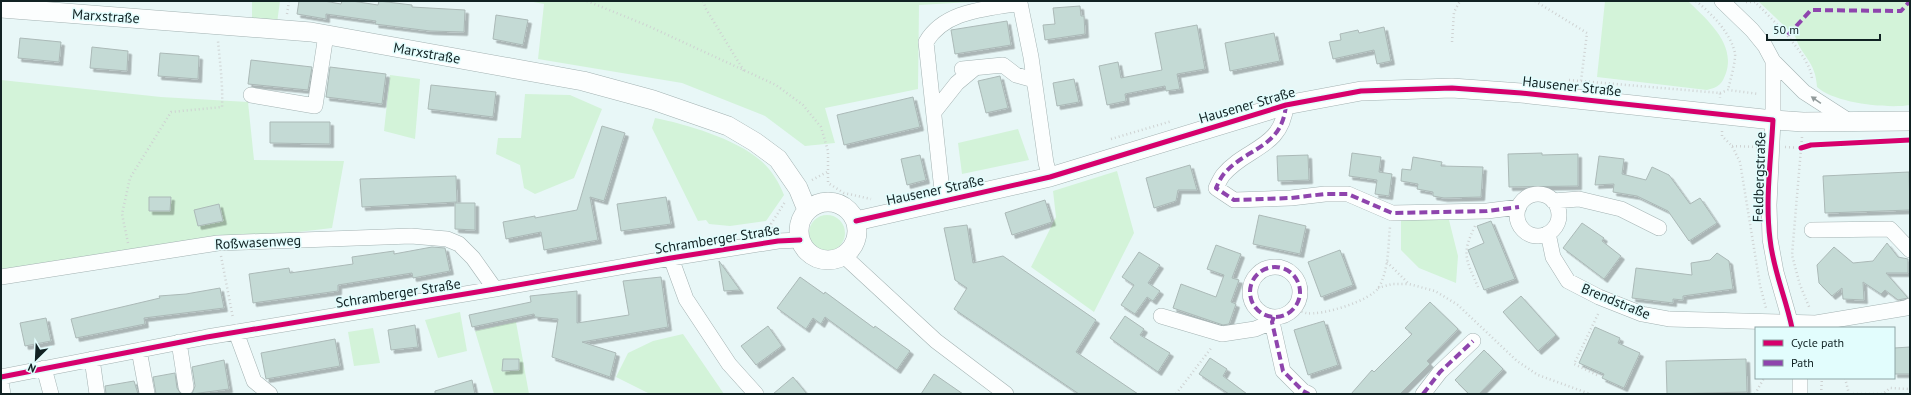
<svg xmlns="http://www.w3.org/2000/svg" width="1911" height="395" font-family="'PT Sans',sans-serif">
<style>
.green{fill:#d3f3d9}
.building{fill:#c4dad5;stroke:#abb9b7;filter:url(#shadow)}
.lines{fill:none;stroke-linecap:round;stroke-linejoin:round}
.minor-casing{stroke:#a3b2b2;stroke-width:16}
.major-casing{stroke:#a3b2b2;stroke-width:20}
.path{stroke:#ced2d2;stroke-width:2.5;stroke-dasharray:1 3;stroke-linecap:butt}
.minor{stroke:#fcfefe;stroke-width:15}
.major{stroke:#fcfefe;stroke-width:19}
.quiet{stroke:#8e44ad;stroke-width:4;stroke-dasharray:8 4;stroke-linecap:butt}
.cycleway-casing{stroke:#e2fdfd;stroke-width:8}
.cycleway{stroke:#d6006c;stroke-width:5}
.oneway{fill:#929b9b}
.labels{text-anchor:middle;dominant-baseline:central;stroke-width:3;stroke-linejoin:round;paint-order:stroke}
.street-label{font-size:14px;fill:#112223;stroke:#e2fdfd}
</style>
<defs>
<filter id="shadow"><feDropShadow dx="3.5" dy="3.5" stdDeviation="0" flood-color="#0004"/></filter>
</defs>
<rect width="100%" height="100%" fill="#e8f7f7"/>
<path class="green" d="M252,1H280L277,23L252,21Z
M528,1H989L919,5L918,89L825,108L835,143L805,146L765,116L682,83L538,59L544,4Z
M1605,1H1688C1706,19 1736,43 1726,73C1722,84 1719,87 1707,90L1597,77Z
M1758,1H1910V105C1887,109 1834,103 1817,87C1816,61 1801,56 1795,36Z
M390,75L420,79L415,139L384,131Z
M1,80L161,97L248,102L254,160L344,161L332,228L68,259L1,273Z
M525,94L570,95L602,109L574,178L535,194L524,188L520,165L496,154L498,138H521Z
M655,118C686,124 736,139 760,160C771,169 779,182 784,195L766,221L730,226L709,224L706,220L698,221L652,128Z
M1018,129L1029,160L962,174L958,143Z
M1117,171L1134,233L1094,312L1031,267L1056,217L1053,191Z
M1447,212L1458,256L1456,283L1419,268L1401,250V220Z
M809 233a18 18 0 1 1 36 0a18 18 0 1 1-36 0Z
M460,312L467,351L438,358L425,320Z
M516,322L529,394H494L475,331Z
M373,328L380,363L354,366L348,332Z
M683,334L724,394H650L616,377L628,353L653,341Z"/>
<path class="building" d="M299,1H324L341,4L342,1H352L378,5L379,1L412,5V7L465,10L464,32L430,31L375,24L376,21L326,14V19L297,14Z
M1080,6L1081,16H1084L1085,34L1045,40L1043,25L1055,24L1053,8Z
M496,15L528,20L523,45L493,39Z
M1007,21L1011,45L955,54L951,30Z
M1197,25L1205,69L1177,74L1180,89L1166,91L1165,86L1125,94L1126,101L1107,105L1099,66L1118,62L1121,78L1162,70L1155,33Z
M1384,27L1391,61L1377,64L1374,50L1333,59L1329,42L1341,40L1340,34L1358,30L1359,33Z
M1274,33L1280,61L1230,71L1225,43Z
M20,38L61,42L59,62L18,58Z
M92,47L128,51L127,71L90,68Z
M160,53L199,56L198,79L158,76Z
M251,60L312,67L308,90L248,84Z
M330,67L386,74L382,104L326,97Z
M1000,76L1008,108L986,113L978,81Z
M1074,79L1079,102L1057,106L1053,83Z
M431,85L496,92L493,117L428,109Z
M913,97L920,127L844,145L837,115Z
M270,122H330V144L270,143Z
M602,126L625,133L604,201L590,197L598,240L544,250L541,232L506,239L503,222L535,216V218L577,210Z
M1352,153L1381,157L1379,172L1392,174L1389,196L1375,194L1377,180L1349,176Z
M1542,153V155L1578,154V186L1509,187L1508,154Z
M920,155L926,180L907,185L901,159Z
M1308,155L1309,180L1278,181L1277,156Z
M1599,156L1624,159L1622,174L1646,180L1652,167L1669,175L1690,204L1700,198L1717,223L1689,241L1668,211L1637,196L1613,192L1614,184L1595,185Z
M1413,157L1442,162L1441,166L1483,167L1481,197L1444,198L1433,196V192L1417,189L1418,184L1401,181L1402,169L1411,170Z
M1190,165L1197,190H1178L1176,201L1154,208L1146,178Z
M1909,172L1910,210L1825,213L1823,176Z
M456,176L457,202L362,207L360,179Z
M149,197H171L170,211H149Z
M666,197L671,224L621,231L617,204Z
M1045,200L1052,222L1012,235L1005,213Z
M455,203H475V230L455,229Z
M219,204L223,221L198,226L194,210Z
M1259,215L1306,226L1300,254L1253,244Z
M1491,221L1515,279L1484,290L1468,250L1484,243L1477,226Z
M1582,223L1604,238L1602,241L1621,256L1604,279L1563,248Z
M967,225L973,263L1003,256L1096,320L1076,352L1138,394H1079L954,309L967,288L955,280L944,228Z
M1887,243L1898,257L1908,259V273H1886L1908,298L1898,300L1885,290L1881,294L1863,282L1864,300L1843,299L1842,288L1832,296L1819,283L1817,265L1834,247L1853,263L1873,261Z
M1216,245L1241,254L1232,278L1239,280L1231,302L1236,304L1229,324L1223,325L1173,308L1181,284L1216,297L1224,275L1207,269Z
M432,247L445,248L450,271L413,278L412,273L338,285V291L253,303L249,274L289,268L290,273L353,264L352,257L394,251V254Z
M1340,250L1353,285L1321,297L1308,262Z
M1139,252L1160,265L1148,283L1160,291L1153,301L1147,297L1135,314L1121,305L1134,285L1122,277Z
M1717,253L1729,261L1733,289L1683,296V300L1673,299V303L1632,298L1636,268L1692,275L1691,263L1710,260Z
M719,261L740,290L724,291Z
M661,277L668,327L582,342L616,353L610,377L552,357L558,319L535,317L534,314L472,327L469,315L531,302L530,296L577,291V323L629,315L623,281Z
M800,277L824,294L825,292L874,328L875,326L910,351L897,370L825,317L821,324L813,318L806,329L777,308Z
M220,288L224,308L144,318L145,324L76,338L71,319L160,298L159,296L186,294Z
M1521,296L1556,335L1538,351L1503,312Z
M1430,302L1458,329L1427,361L1430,364L1400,394H1351L1372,370L1374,372L1412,334L1405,328Z
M1125,316L1144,329L1140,335L1170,353L1158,372L1110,338Z
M46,318L51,341L25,346L20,323Z
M1324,321L1338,365L1308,375L1294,330Z
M415,325L418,347L391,350L388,330Z
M768,326L782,346L756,365L741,346Z
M1595,327L1620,338L1618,343L1640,353L1624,388L1602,378L1604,374L1579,363Z
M335,339L340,366L266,379L261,353Z
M1910,347V374H1894V348Z
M1484,350L1503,369L1479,394H1469L1455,380Z
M1210,358L1227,369L1223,376L1247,394H1229L1199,374Z
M503,359H519V370L502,371Z
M1746,359L1747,392L1667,394L1666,361Z
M224,360L229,389L192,394L195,386L192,367Z
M175,373L177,388L181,394H156L153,377Z
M934,374L963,394H921Z
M793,377L807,394H773Z
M472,380L475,394H435V391Z
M134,381L138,394H106L105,386Z"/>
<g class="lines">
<defs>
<path id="minor" d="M1722,1L1752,30L1765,46L1773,61V120L1769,205L1770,239L1776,272L1792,328
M1773,61L1804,92L1849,121
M962,69L1003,65L1016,75L1034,80
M251,95L315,106L326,35
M1286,105C1282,149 1246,147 1223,175C1220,179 1218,184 1216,188L1234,200L1291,198L1325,194H1348L1392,213L1487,211L1519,207
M934,112L957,83L975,68
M1517 215a21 21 0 1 1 42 0a21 21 0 1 1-42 0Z
M943,200L926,42C945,10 987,9 1020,3L1031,57L1046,163L1050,177
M1553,201L1579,199L1621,209L1659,228
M1812,230L1890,229L1910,250
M1548,233L1553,257L1568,281L1599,297L1642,314L1669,319L1816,323L1906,308L1910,306
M844,256L936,341L1006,394
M671,258L686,299L729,364L756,394
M1250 292a25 25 0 1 1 50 0a25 25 0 1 1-50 0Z
M1,277L218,243L411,236L447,239L459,244L473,258L495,289
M1161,316L1222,334L1255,329L1272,322
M1274,317L1272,322L1283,371L1303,391L1309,394
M236,332L254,381L270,394
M179,342L186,387
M139,350L147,393
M92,359L97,394
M44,368L51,394
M1,377L207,337L495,289L671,258L778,241L800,240
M1,382L3,394
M1423,394L1440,372L1473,341
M1800,394V378"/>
<path id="major" d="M1,8L311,32L583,81L653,100L728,126L755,142L778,159L798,188L807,210
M799 231a29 29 0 1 1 58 0a29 29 0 1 1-58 0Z
M856,221L1050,177L1286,105L1361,91L1452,88L1521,93L1773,120L1803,122L1910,121"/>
</defs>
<use href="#minor" class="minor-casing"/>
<use href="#major" class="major-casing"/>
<path class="path" d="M587,1L646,25L776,85L803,105L821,127L828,151V183L844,193L871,199
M703,1L706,9L744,71
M1535,1L1587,33L1581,81
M1696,1C1712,14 1730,32 1735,53C1736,61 1730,81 1728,90
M1746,2H1755C1771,18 1812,57 1812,80
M287,14L289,1
M1452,42L1454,12L1460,1
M1569,80L1720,93V98
M1720,93L1728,90L1759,94
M1722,131V136L1732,146L1740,162L1760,285L1766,308
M1802,137L1792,255L1800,285L1810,309
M1111,139L1172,121
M1732,146L1758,147
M1785,147L1801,148
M812,180L829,171
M1475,226C1461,255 1466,259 1478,287
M772,228L771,224L785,202
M128,243L122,214L130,178L171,112L222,107C223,85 220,63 218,41
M221,256L233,318
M1387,262L1409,284L1435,291L1458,305L1517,361L1538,375L1590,394
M1378,288L1392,284H1408
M1294,309C1298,310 1302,312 1306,313C1321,316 1371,301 1379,287C1389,269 1388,246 1390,227
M1597,375L1574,364L1599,312
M1845,378L1849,394
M1176,394L1212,347
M1755,394L1764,378
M1821,394L1822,378
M1853,394H1883L1890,388L1910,389"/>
<use href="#minor" class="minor"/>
<use href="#major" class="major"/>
<path class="quiet" d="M1788,35L1811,10L1901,11L1910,1
M1286,105C1282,149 1246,147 1223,175C1220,179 1218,184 1216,188L1234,200L1291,198L1325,194H1348L1392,213L1487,211L1519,207
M1250 292a25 25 0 1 1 50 0a25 25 0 1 1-50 0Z
M1274,317L1272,322L1283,371L1303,391L1309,394
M1423,394L1440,372L1473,341"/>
<defs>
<path id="cycleway" d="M1801,148L1811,145L1910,140
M856,221L1050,177L1286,105L1361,91L1452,88L1521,93L1773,120C1771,159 1765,200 1770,239C1773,270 1786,298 1792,328
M1,377L207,337L495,289L671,258L778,241L800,240"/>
</defs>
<use href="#cycleway" class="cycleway-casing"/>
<use href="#cycleway" class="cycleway"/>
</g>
<defs><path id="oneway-solid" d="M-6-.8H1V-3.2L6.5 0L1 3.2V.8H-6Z"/></defs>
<use class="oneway" href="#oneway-solid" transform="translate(1816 100) rotate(-145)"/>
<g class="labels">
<g class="street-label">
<text transform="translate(106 16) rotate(4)">Marxstraße</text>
<text transform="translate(427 53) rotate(10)">Marxstraße</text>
<text transform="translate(1572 86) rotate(6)">Hausener Straße</text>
<text transform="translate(1247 105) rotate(-16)">Hausener Straße</text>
<text transform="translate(1759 177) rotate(-88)">Feldbergstraße</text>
<text transform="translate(935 190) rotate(-12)">Hausener Straße</text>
<text transform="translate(717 239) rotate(-9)">Schramberger Straße</text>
<text transform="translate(258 242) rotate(-3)">Roßwasenweg</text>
<text transform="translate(398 293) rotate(-9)">Schramberger Straße</text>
<text transform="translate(1616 301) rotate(22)">Brendstraße</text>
</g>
</g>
<rect width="1911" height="395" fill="none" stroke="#112223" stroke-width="4"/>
<rect x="1755" y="327" width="140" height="52" fill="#e2fdfd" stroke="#8ea5a6"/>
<rect x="1763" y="340" width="20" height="6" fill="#d6006c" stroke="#8ea5a6"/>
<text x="1791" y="347" font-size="12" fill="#112223">Cycle path</text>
<rect x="1763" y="360" width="20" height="6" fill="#8e44ad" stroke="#8ea5a6"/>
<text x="1791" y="367" font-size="12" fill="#112223">Path</text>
<g transform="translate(36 359) rotate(204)" stroke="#e2fdfd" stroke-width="3" paint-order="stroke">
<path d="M0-3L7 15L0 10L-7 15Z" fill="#112223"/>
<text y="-6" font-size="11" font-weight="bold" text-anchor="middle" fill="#112223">N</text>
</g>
<path d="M1767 34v6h113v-6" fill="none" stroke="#112223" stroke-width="2"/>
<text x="1773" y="34" font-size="12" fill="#112223" stroke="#e2fdfd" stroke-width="3" paint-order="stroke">50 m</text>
</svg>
